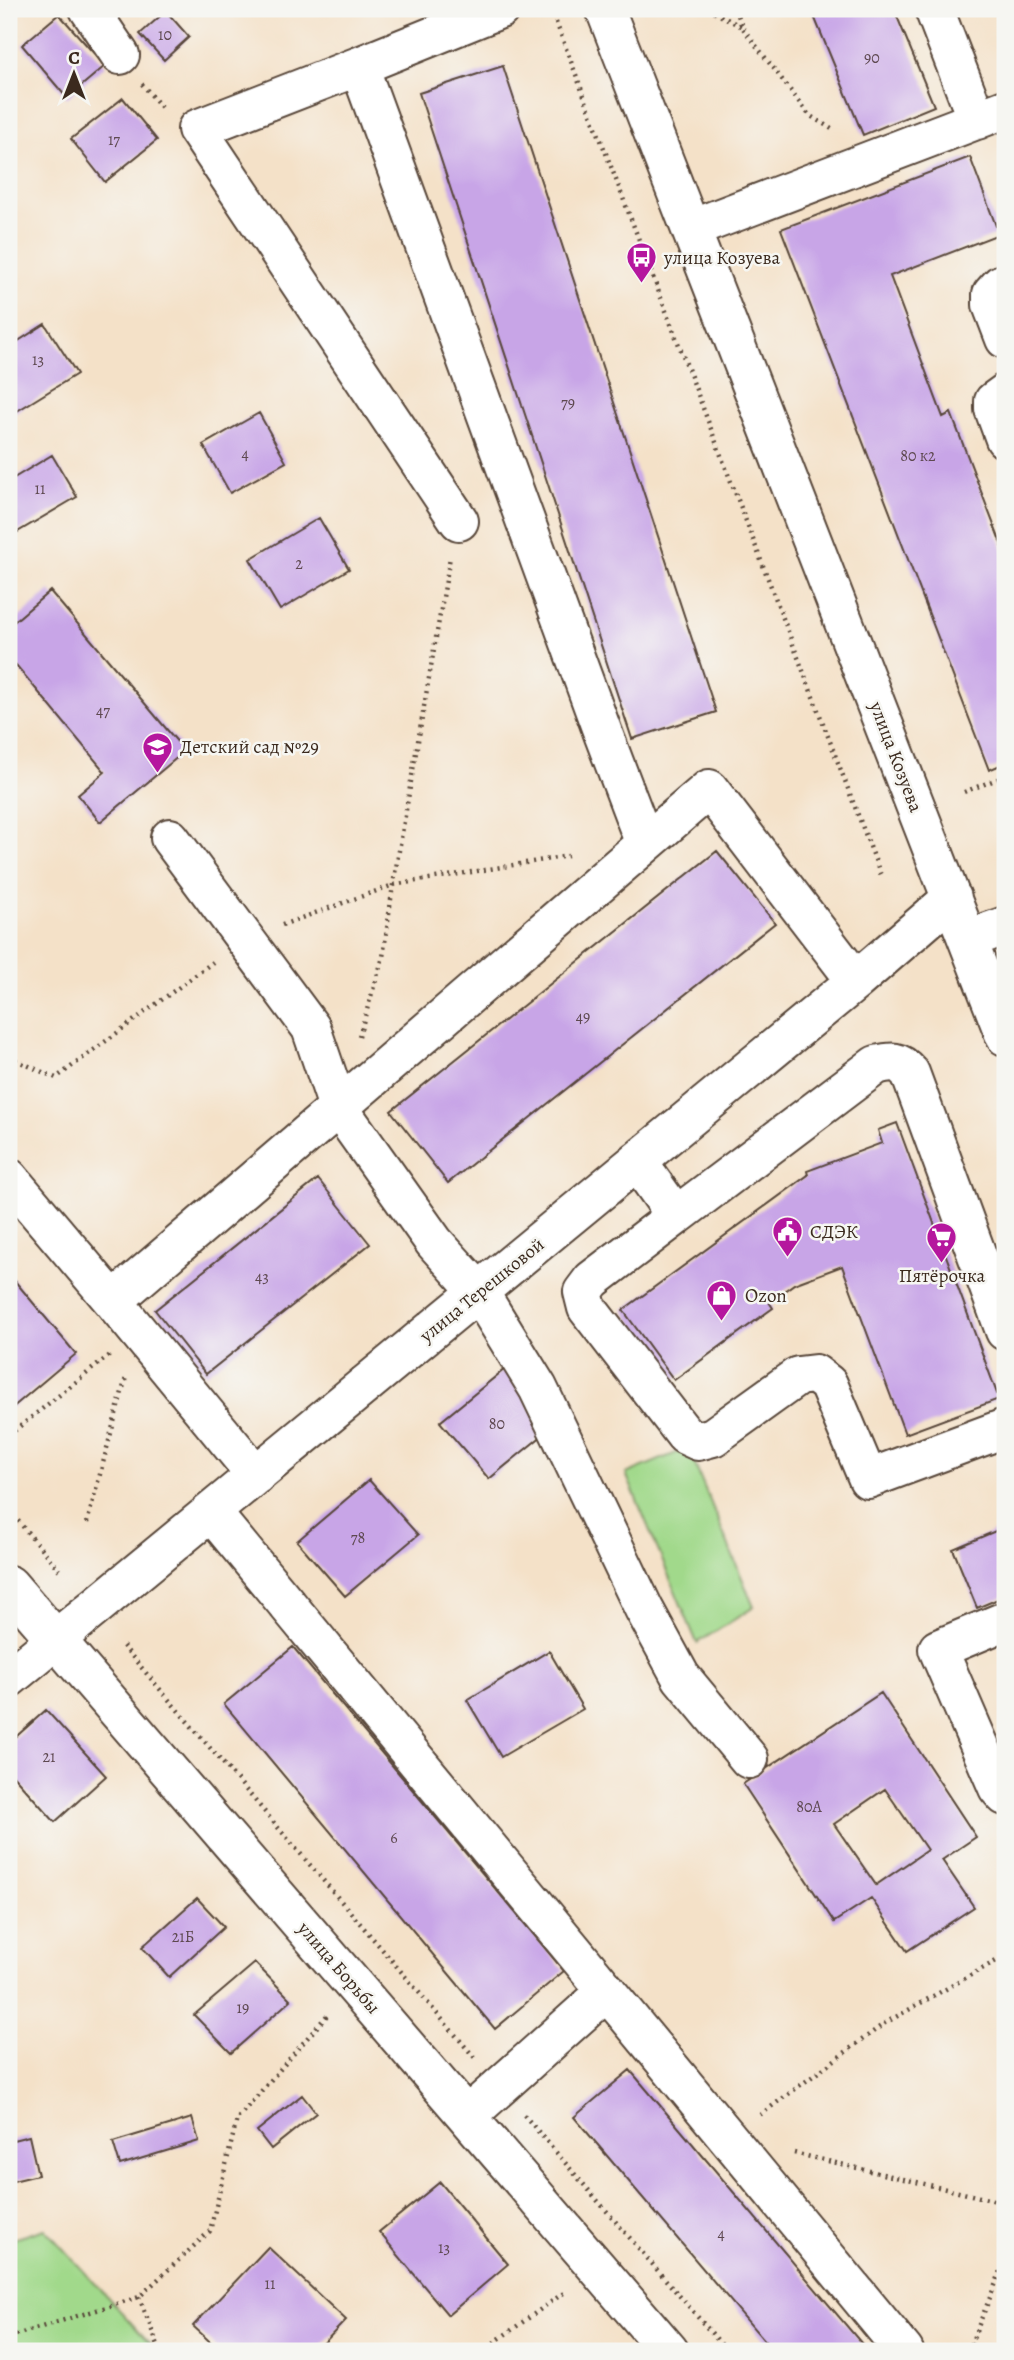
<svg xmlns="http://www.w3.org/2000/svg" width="1014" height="2360" font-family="Alegreya,serif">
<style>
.green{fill:#a1d98b;stroke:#6e8254;stroke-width:2}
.building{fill:#c8a5e7;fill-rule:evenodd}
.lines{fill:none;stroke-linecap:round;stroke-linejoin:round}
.minor-casing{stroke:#574538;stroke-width:42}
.path{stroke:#574538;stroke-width:4.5;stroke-dasharray:2 5;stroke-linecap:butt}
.minor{stroke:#fff;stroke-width:38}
.labels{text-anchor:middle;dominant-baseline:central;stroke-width:5;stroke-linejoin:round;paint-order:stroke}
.number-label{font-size:16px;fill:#5e4950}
.poi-label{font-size:19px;fill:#3b2a1e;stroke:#f6f6f2;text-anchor:start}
.street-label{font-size:19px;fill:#3b2a1e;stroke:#f6f6f2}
</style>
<rect width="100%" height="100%" fill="#f6f6f2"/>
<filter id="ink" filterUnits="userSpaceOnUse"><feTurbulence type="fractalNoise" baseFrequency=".0143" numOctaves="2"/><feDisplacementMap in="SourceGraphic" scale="14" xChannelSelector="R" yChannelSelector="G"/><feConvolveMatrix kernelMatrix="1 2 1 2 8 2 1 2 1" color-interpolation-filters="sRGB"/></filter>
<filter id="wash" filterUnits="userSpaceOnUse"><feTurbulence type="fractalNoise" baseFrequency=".00686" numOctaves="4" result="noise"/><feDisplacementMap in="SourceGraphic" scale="28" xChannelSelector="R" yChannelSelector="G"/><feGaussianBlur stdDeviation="1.57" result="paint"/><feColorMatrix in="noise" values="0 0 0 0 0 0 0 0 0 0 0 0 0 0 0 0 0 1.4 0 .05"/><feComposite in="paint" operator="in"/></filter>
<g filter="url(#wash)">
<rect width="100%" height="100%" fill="#f4e1c8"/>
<path class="green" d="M688,1448L754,1607L697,1643L626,1474Z
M45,2229L157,2351H9V2240Z"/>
<g id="blocks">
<path class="building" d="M811,9H894L934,106L863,135Z
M166,11L189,37L164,60L140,34Z
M59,14L105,66L67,98L22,45Z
M503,66L716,712L632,739L419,93Z
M123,98L157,140L105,182L71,139Z
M970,157L999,234L890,276L943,417L951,413L1005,554V763L989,770L781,229Z
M45,324L77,374L9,416V347Z
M259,413L286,462L230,493L203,445Z
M52,455L77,497L9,537V481Z
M319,518L349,569L280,610L250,559Z
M50,591L185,751L100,822L78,795L105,772L16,665L9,671V626Z
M717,851L775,923L448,1183L391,1111Z
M897,1123L999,1399L905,1434L842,1266L794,1284L769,1302L773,1308L674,1380L623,1310L808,1175L807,1171L882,1143L878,1130Z
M318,1179L370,1244L206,1374L155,1310Z
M9,1274L76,1354L12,1408L9,1404Z
M505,1369L554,1426L489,1479L440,1422Z
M369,1480L418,1535L345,1596L297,1541Z
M1005,1527V1596L977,1608L953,1549Z
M293,1647L564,1971L495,2029L224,1704Z
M549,1651L583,1709L501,1757L467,1700Z
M881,1693L976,1837L942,1860L974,1907L907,1951L871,1898L834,1922L743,1784ZM885,1789L927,1850L876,1885L834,1824Z
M46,1710L106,1776L55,1822L9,1771V1743Z
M197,1898L224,1927L169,1977L142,1947Z
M255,1963L291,2000L231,2053L194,2015Z
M630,2070L868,2351H773L574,2117Z
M302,2095L316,2113L271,2149L257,2131Z
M192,2118L199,2141L120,2165L113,2142Z
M29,2136L38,2175L9,2182V2141Z
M440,2182L508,2264L448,2315L379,2232Z
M268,2247L346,2320L316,2351H220L193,2326Z"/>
</g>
</g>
<g filter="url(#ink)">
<use href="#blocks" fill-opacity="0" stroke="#574538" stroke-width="2"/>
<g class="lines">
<defs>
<path id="minor" d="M89,9L120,55
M500,9L359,66L604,736L645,844
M605,9L1005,1036
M934,9L977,120
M359,66L197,129L459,521
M691,229L1005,109
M1005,283L1000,285L992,294V305L1005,339
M1005,393L994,401V409L1005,439
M170,838L311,1028L338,1107L434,1242L479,1292L538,1388L644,1609L681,1677L749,1759
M968,939L1005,926
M637,1161L676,1216L592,1280L583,1292L587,1308L685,1435L698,1441L713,1437L798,1376L815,1374L828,1384L868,1479L1005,1428
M9,1178L113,1301
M676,1216L876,1065C892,1061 899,1060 910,1073L1005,1331
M256,1475L113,1301L709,789L856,981
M211,1512L904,2351
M9,1585L669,2351
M1005,1621L938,1649L998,1788L1005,1796
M9,1678L856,981L952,898
M467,2116L607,1991"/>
</defs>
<use href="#minor" class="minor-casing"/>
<path class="path" d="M551,9L882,878
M708,9L742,27
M736,9L742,27L809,115L835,131
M142,84L163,109
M964,792L1005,776
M282,925L393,885L568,856
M359,1036L383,957L393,885L450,557
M9,1057L56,1078L213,962
M9,1435L110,1355
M9,1510L59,1570
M87,1523L126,1377
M123,1646L475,2058
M524,2115L727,2351
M760,2115L885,2023L1005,1956
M794,2153L1005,2203
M139,2297L160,2351
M9,2337L139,2297L210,2231L237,2119L329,2013
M482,2351L565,2292
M968,2351L1005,2261"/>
<use href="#minor" class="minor"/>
</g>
</g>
<defs>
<symbol id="bus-pin" viewBox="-11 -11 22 30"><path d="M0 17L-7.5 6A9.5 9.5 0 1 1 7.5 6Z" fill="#b5179e" stroke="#f6f6f2"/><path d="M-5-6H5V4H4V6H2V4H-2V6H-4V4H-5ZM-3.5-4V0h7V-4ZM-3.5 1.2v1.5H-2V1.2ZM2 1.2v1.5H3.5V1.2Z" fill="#fff"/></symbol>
<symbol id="school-pin" viewBox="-11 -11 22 30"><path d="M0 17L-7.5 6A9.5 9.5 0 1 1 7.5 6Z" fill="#b5179e" stroke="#f6f6f2"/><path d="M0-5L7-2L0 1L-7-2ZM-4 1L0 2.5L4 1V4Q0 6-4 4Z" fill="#fff"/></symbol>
<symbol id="civic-pin" viewBox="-11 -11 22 30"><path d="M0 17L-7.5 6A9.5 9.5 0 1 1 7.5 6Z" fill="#b5179e" stroke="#f6f6f2"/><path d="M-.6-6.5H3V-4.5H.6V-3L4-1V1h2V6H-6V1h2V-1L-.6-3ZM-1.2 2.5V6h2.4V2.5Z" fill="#fff"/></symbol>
<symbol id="supermarket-pin" viewBox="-11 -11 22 30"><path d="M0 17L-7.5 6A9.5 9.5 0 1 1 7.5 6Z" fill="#b5179e" stroke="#f6f6f2"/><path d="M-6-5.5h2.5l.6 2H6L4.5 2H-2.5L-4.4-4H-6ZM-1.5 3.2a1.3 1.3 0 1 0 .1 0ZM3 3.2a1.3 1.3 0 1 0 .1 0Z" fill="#fff"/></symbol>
<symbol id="shop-pin" viewBox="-11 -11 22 30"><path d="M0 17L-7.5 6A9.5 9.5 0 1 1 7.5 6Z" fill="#b5179e" stroke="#f6f6f2"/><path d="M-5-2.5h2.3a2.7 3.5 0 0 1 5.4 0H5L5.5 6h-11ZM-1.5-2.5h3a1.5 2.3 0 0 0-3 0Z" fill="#fff"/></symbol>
</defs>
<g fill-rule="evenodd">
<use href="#bus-pin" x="624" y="240" width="35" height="47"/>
<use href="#school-pin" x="140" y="730" width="35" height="47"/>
<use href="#civic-pin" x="770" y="1214" width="35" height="47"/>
<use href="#supermarket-pin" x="924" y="1220" width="35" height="47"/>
<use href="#shop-pin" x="704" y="1278" width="35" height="47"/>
</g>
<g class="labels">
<g class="number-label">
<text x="165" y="35">10</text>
<text x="872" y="58">90</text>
<text x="114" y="140">17</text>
<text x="38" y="360">13</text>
<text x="568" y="403">79</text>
<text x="245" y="454">4</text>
<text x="918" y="456">80 к2</text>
<text x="40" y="489">11</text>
<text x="299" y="564">2</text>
<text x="103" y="711">47</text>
<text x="583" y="1017">49</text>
<text x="262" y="1277">43</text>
<text x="497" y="1424">80</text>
<text x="358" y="1538">78</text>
<text x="49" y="1757">21</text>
<text x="809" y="1807">80А</text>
<text x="394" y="1838">6</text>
<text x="183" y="1937">21Б</text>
<text x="243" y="2008">19</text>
<text x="721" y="2234">4</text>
<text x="444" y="2248">13</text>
<text x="270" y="2284">11</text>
</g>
<g class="poi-label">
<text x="664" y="258">улица Козуева</text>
<text x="180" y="747">Детский сад №29</text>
<text x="810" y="1232">СДЭК</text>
<text x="942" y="1276" text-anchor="middle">Пятёрочка</text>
<text x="745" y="1296">Ozon</text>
</g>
<g class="street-label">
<text transform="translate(896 757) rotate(69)">улица Козуева</text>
<text transform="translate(482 1290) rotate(-39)">улица Терешковой</text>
<text transform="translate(339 1968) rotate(49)">улица Борьбы</text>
</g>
</g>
<rect width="1014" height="2360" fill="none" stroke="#f6f6f2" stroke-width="35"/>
<g transform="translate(74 74)" stroke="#f6f6f2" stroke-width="5" paint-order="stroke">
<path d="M0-5L12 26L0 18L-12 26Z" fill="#3b2a1e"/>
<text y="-10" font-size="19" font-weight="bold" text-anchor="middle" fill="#3b2a1e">С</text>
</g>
</svg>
